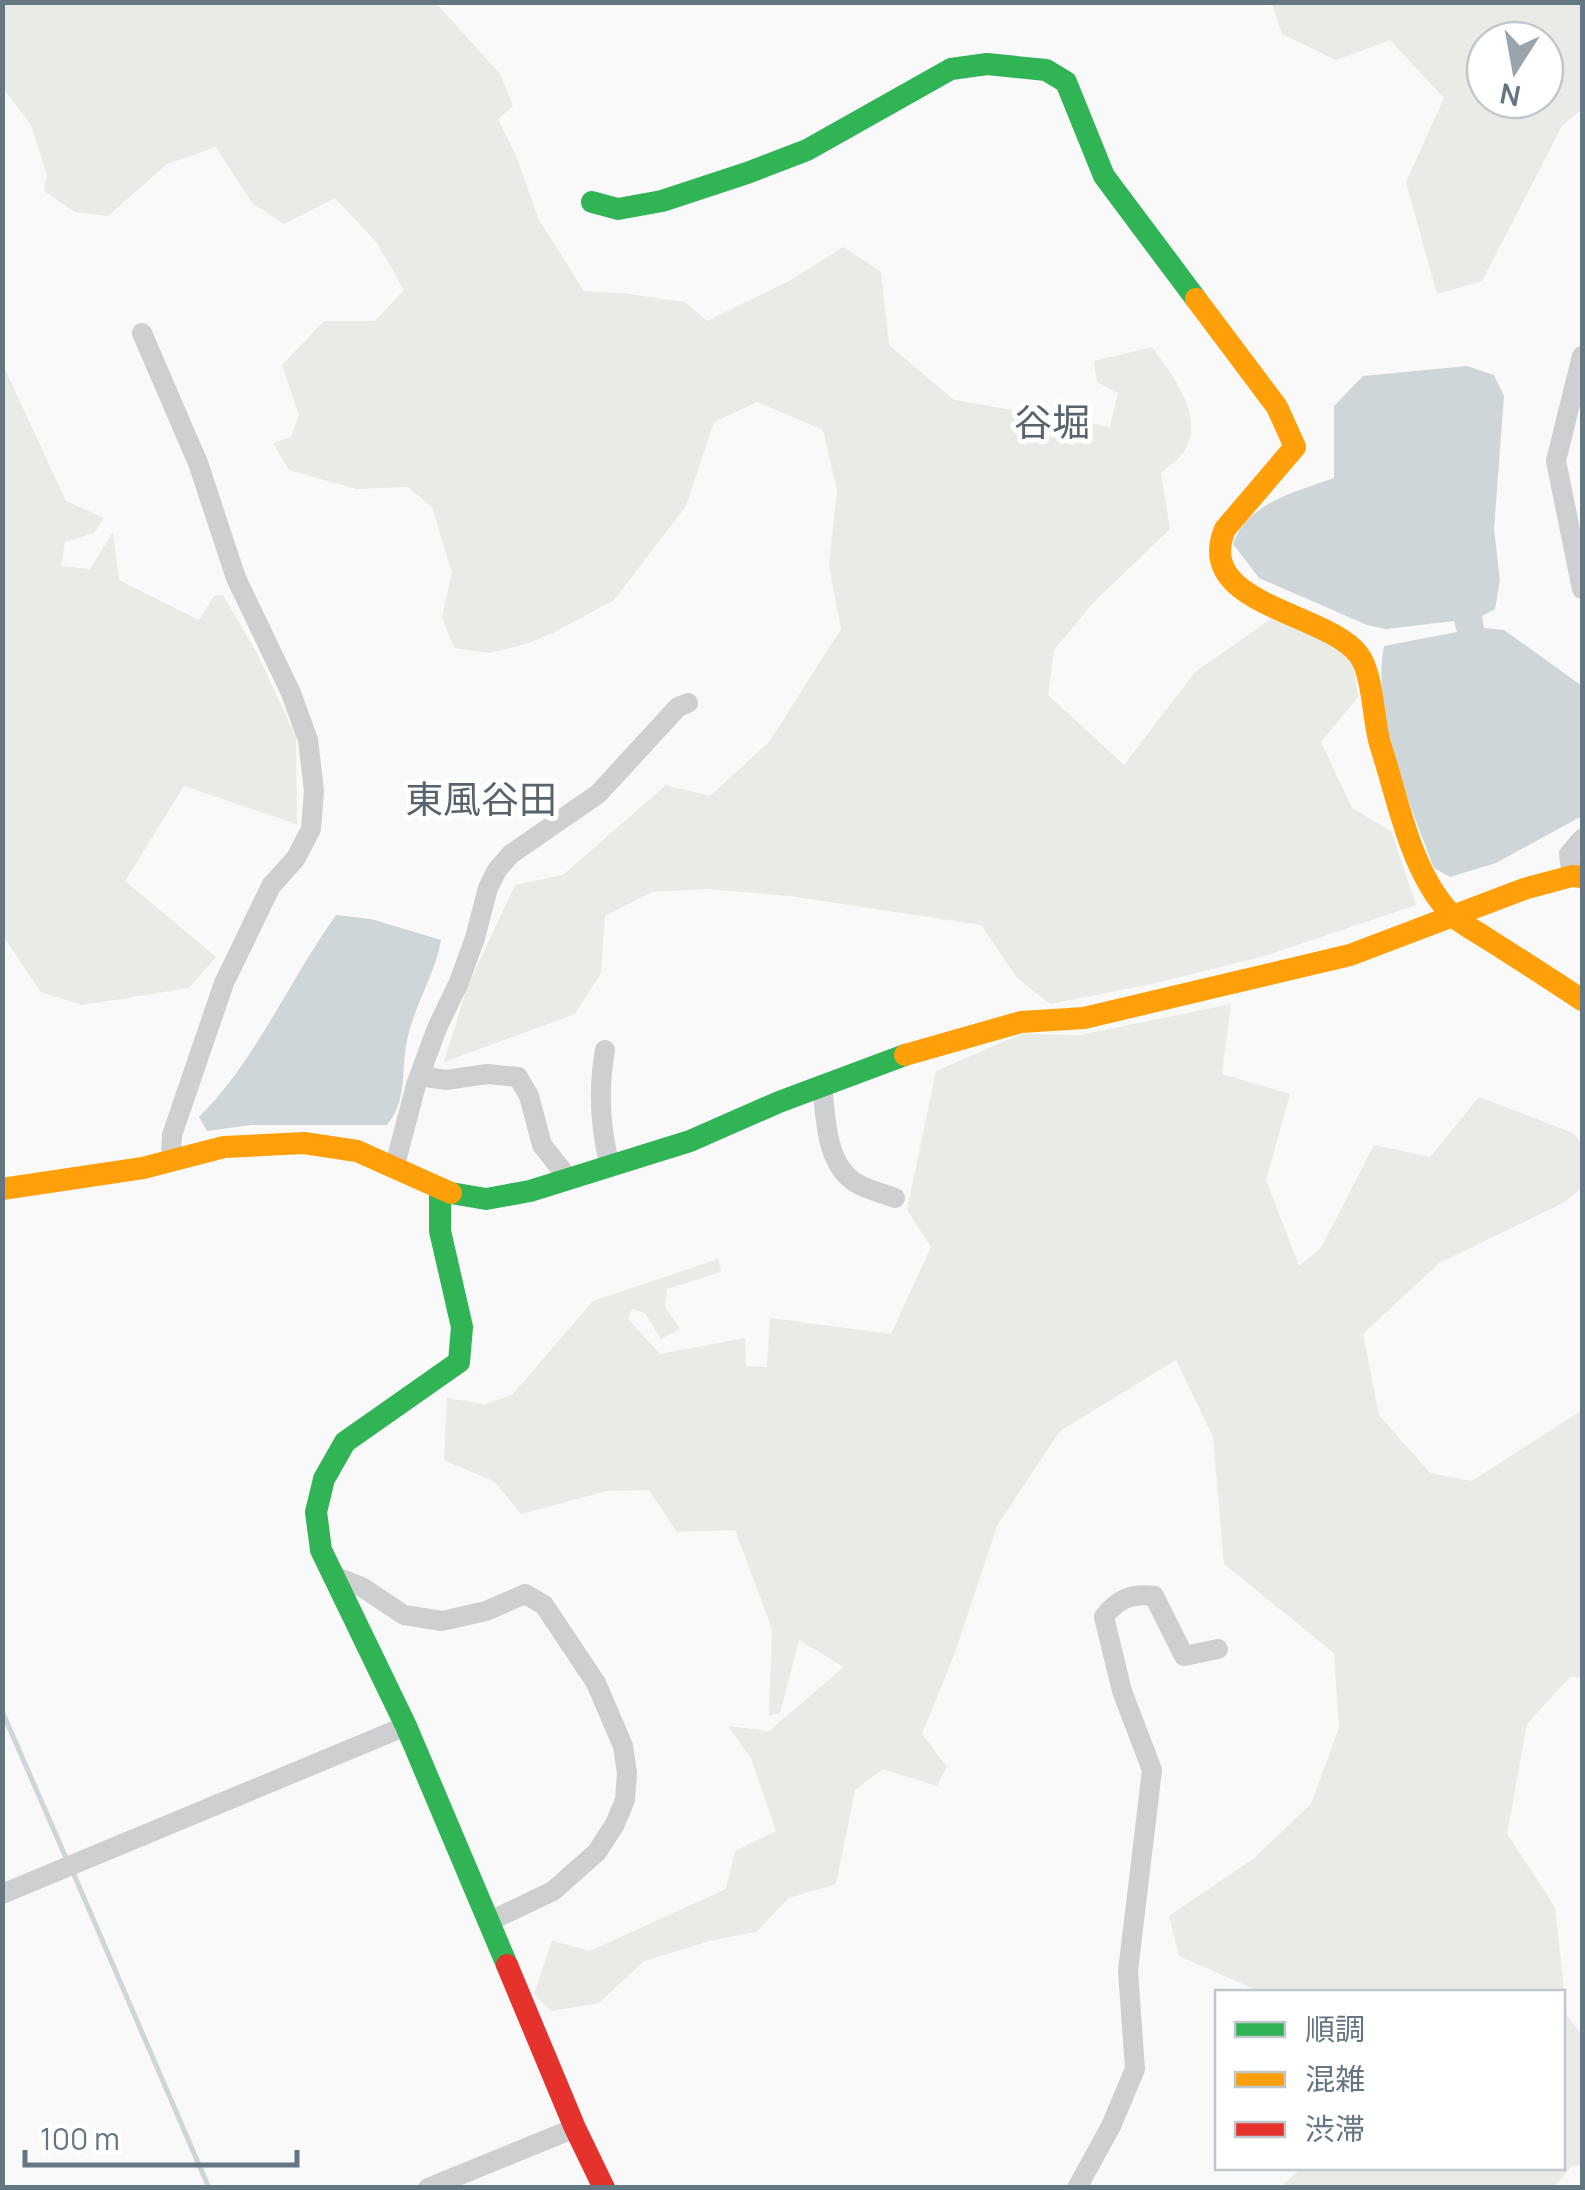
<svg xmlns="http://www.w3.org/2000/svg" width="1585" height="2190" font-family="Manrope,'Noto Sans JP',sans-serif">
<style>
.green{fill:#e8ebe6;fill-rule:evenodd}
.water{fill:#ced6d9}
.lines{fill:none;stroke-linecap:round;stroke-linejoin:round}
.stream{stroke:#ced6d9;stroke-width:5}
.street{stroke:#cecfd0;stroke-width:20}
.fast{stroke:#30b455;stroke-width:22}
.slow{stroke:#ff9f0a;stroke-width:22}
.jam{stroke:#e5322d;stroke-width:22}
.labels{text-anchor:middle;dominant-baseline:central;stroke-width:10;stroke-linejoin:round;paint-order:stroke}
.neighbourhood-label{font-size:38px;fill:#57646e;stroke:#fff}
</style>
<rect width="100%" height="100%" fill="#f9f9f9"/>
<path class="green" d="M3,3H436L500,74L513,106L498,119L515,153L539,220L584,291L622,293L685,302L707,321L791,280L843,247L881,272L889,345L954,400L1110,427L1118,393L1097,382L1094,361L1152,347C1172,375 1205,415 1185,450C1180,459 1168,466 1161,473L1170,529L1094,602L1054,650L1048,695L1124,765L1195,672L1271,619L1351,648L1358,697L1321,742L1352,808L1391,831L1416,905L1265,956L1152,984L1050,1004L1017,978L981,925L790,896L706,889L652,892L605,916L601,973L575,1014L444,1062L466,990L515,885L563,875L666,785L710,796L769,742L841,629L829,565L837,490L823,430L757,402L714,422L686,506L614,600L555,632L526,644L490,653L454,648L442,617L452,573L432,507L408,487L356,489L289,470L273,443L291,437L299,415L282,365L324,321H375L404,290L377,243L335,198L284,224L252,203L216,147L167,164L108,216L75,212L44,191L47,175L31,125L3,88Z
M1272,3H1582V109L1562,126L1482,281L1437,294L1406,182L1444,98L1390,40L1336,60L1282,34ZM1485,40H1545V100H1485Z
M3,365L66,501L104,518L94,533L65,542L61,566L90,569L113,532L119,580L199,620L214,596L223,595L257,653L296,737L297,824L184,786L125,881L216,957L189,988L82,1005L41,992L3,936Z
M1231,1004L1222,1074L1290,1094L1266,1180L1299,1266L1321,1248L1374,1145L1430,1157L1479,1097L1573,1133L1582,1145V1188L1565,1202L1439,1263L1363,1334L1379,1415L1430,1473L1472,1481L1582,1410V1678L1570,1677L1527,1724L1507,1834L1555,1907L1567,2016L1582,2035V2165L1572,2166L1554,2187H1281L1301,2168H1562V1992H1261L1179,1956L1169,1916L1253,1859L1311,1804L1339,1728L1334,1653L1224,1564L1213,1437L1176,1360L1060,1431L997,1526L954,1655L922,1734L947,1767L937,1786L883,1769L855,1790L836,1884L789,1898L756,1932L713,1940L644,1961L599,2003L551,2011L534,1994L552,1941L590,1951L726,1889L735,1851L776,1831L751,1758L728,1726L769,1731L844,1667L799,1640L780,1713L769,1715L772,1629L735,1530L677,1532L649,1490L606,1491L521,1514L495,1482L444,1460L447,1398L485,1404L512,1395L593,1301L718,1259L721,1272L667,1289L665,1307L680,1329L661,1339L645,1313L632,1309L628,1319L660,1354L745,1338L746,1366L767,1367L770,1318L891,1334L931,1247L907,1210L936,1071L1021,1034L1080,1035Z"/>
<path class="water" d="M1467,366L1494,375L1504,396L1494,529L1500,580L1495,609L1482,616L1484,628L1504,630L1582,686V816L1496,863L1450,877L1434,868C1410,805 1371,714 1384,646L1457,632L1454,621L1386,629L1367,625L1259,578L1233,544C1248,502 1296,492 1334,478V406L1363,376Z
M336,915L371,919L441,940C435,974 416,1002 408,1036C400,1067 409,1098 387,1125H251L207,1131L199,1117C256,1060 289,981 336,915Z"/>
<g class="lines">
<path class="stream" d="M2,1711L67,1860
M72,1870L209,2188"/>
<path class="street" d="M142,333L198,463L236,578L291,693L308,740L314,791L311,829L296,858L271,886L224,983L172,1135L171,1159
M1582,356L1556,461L1582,589
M1572,876L1569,854L1582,839
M605,1050C598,1089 600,1128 610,1166
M419,1076L446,1080L487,1074L518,1077L529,1096L542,1145L569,1179
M822,1085C826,1117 825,1164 856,1183C867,1190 883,1193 895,1198
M395,1165L416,1085L437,1028L459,982L475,938L488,888L497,870L511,854L598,794L678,707L688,703
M334,1576L362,1587L404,1615L442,1621L486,1611L525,1594L544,1605L596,1683L623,1746L627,1773L625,1800L615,1824L597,1852L553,1891L488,1922
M2,1894L406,1726
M428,2188L575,2128
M1077,2188L1111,2126L1135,2069L1128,1971L1152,1770L1122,1691L1104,1617C1117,1599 1132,1593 1154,1596L1184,1656L1218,1649"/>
<path class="fast" d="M592,202L618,209L662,201L747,173L807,150L951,69L987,64L1046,70L1066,82L1104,176L1196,299
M440,1189V1231L462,1327L459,1362L345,1442L324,1479L316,1512L321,1550L406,1726L507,1965
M451,1193L486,1199L530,1191L690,1141L779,1102L905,1055"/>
<path class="slow" d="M1196,299L1277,407L1295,447L1225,529C1193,606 1326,611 1359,655C1373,674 1373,720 1380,744C1398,798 1409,868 1449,912C1459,923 1474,930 1486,938C1518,958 1550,979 1582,1000
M905,1055L1021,1022L1084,1018L1350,955L1524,889L1572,876L1582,877
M2,1189L143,1168L224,1147L304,1143L357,1151L451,1193"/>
<path class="jam" d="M507,1965L575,2128L604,2188"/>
</g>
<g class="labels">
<g class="neighbourhood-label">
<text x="1052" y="421">谷堀</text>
<text x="481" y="798">東風谷田</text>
</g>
</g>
<rect width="1585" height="2190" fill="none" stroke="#657683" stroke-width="10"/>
<rect x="1215" y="1990" width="350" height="180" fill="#ffffff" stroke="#c1c8cd" stroke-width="2.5"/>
<rect x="1235" y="2022" width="50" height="15" fill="#30b455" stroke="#c1c8cd" stroke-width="2.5"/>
<text x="1305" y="2040" font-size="30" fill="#657683">順調</text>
<rect x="1235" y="2072" width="50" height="15" fill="#ff9f0a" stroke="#c1c8cd" stroke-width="2.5"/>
<text x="1305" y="2090" font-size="30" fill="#657683">混雑</text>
<rect x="1235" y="2122" width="50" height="15" fill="#e5322d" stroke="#c1c8cd" stroke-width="2.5"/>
<text x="1305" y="2140" font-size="30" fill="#657683">渋滞</text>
<g transform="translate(1515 70) rotate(191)"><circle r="48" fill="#ffffff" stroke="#c1c8cd" stroke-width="2.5"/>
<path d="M0-8L18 38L0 25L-18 38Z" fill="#99a4ac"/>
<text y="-15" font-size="28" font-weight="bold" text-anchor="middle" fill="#657683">N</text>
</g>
<path d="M25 2150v15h272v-15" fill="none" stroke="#657683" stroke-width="5"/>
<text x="40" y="2150" font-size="30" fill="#657683" stroke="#ffffff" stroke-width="8" paint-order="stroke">100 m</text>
</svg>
